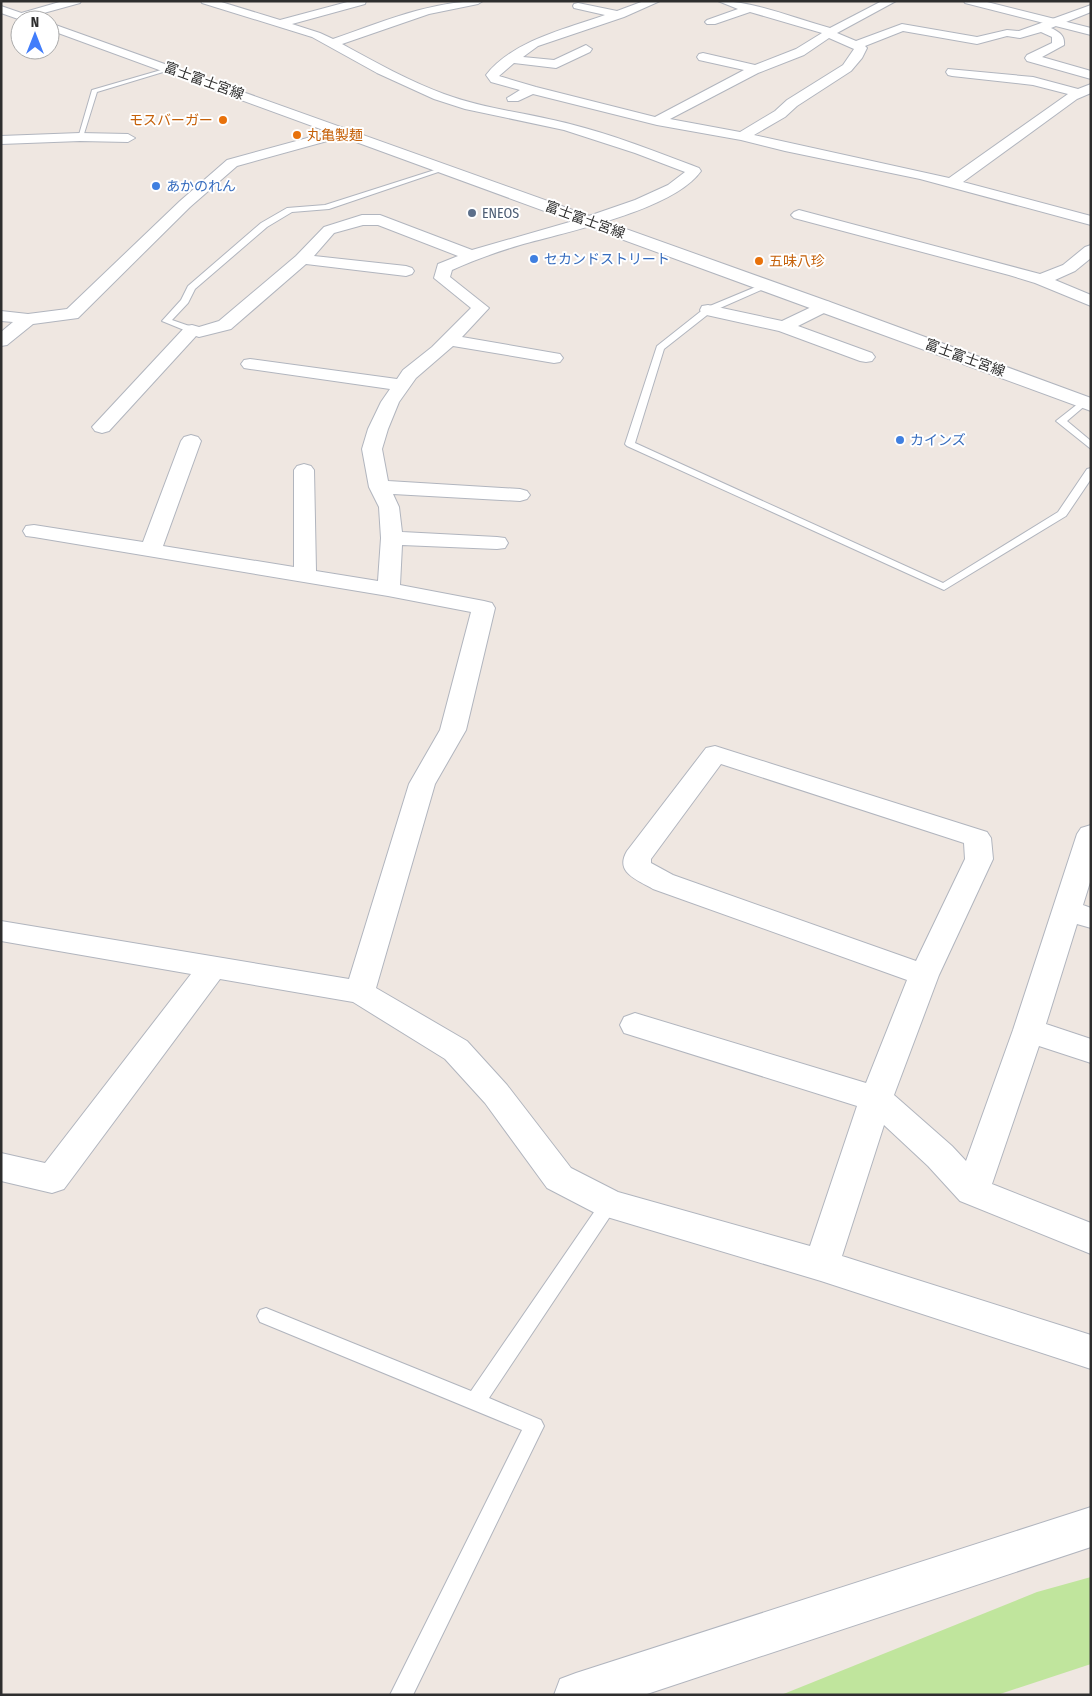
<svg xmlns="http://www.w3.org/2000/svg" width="1092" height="1696" font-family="'Fira Sans Condensed','Noto Sans JP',sans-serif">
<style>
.green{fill:#c0e59d}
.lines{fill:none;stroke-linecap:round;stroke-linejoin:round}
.service-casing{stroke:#b1b5be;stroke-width:2}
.minor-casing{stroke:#b1b5be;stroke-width:2}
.tertiary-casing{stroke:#b1b5be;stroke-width:2}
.secondary-casing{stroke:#b1b5be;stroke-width:2}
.service{fill:#fff;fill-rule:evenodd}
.minor{fill:#fff;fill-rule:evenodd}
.tertiary{fill:#fff;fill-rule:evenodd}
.secondary{fill:#fff;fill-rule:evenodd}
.food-dot{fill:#e8710a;stroke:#fff;stroke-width:2}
.shop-dot{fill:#3f7fe0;stroke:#fff;stroke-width:2}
.service-dot{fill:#5c6f8a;stroke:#fff;stroke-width:2}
.labels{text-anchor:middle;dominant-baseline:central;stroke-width:4;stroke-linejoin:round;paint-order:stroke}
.far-street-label{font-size:14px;fill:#2e2e2e;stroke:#fff}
.far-food-label{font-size:14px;fill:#c56008;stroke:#fff;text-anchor:start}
.far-shop-label{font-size:14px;fill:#366cbe;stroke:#fff;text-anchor:start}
.far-service-label{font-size:14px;fill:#4e5e75;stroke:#fff;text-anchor:start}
</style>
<rect width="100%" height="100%" fill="#efe7e1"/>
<path class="green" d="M1091,1577V1664L997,1695H781L1037,1592Z"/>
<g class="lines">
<defs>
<path id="service" d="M168,68L173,69L97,92L83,137L78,138L92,90Z
M444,167L450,168L329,209L292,212L267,227L195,289L188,303L172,320L195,328V332H189L162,321L181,300L188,286L261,223L287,208L325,205Z
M765,283L769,285L768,287L711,312L664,349L635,443L943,583L1058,512L1087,469L1091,468V479L1066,516L944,590L627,446L625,444L657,346L705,308Z
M1084,399L1089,402L1087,404L1067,421L1091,441V449L1056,421Z
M609,1197L615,1199L618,1204L615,1209L489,1398L541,1420L544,1426L541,1432L413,1695H390L522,1430L260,1322L257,1316L260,1310L266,1308L471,1391L603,1199Z"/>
<path id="minor" d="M63,1H81L80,3L22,19L16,16L18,14Z
M201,1H218L280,20L351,1H366L365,4L292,24L320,33L333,39C382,22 430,1 483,1L478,4L429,14L342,44C375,62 409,81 444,94C485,109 528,113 570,124C614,135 657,152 699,168L701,171C674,210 566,232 520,245C497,252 474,260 452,270L450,277L489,308L462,337L554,353L560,354L563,358L560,362L554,363L453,346L416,378L399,402L388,429L382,449L388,481L520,489L527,491L530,495L527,499L520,501L393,494L399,507L402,532L497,537L505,538L508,543L505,548L497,549L402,545L400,585L484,601L492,603L495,608L466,730L435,784L376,988L467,1041L507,1085L571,1168L618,1192L810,1246L857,1106L624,1033L620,1025L624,1017L635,1013L866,1083L907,980L653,889C638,880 614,873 627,851L706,748L715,746L987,832L991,838L993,859L939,975L894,1095L952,1146L966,1161L1013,1030L1077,834L1081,828L1091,825V879L1083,905L1091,908V928L1077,924L1046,1024L1091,1039V1063L1039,1046L992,1184L1091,1223V1254L960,1201L928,1166L884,1125L842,1256L1091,1335V1369L821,1281L597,1214L547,1188L485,1103L445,1059L353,1002L220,979L64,1189L52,1193L1,1181V1153L45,1163L191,974L1,941V921L349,979L409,784L440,730L471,612L388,596L34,537L26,536L23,531L26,526L34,525L143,542L181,441L184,437L191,435L198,437L201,441L163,546L294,567V470L297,466L304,464L311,466L314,470L316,571L378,581L381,538L379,507L369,487L362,449L368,429L381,402L390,389L250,369L244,368L241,364L244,360L250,359L397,379L403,370L432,347L471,308L434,278L438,264L458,256L378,225H363L334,233L314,256L406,266L412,268L414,271L412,274L406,276L306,264L231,329L199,337L196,336L109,431L102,433L95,431L92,427L186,326L192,325L199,327L219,321L296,256L324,227L362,215H380L472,250L580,219L635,200L668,185L685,172L635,153L564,130L465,109L434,99L377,73L312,37L202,3ZM721,764L964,843L965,859L916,961L673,875L651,863V859Z
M644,1H660L624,17L538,46L523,57L554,60L586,45L592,49L590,52L556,68L514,63L499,76L536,87L655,117L744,70L699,60L697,57L699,54L703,53L755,65L796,49L822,33L750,12L715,24H707L705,22L707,20L738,9L718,1C755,1 793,18 830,28L882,1H896L837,33L856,41L902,24L977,37L1007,30L1019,31L1091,5V12L1051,28C1059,32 1065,35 1064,45L1042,57L1091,71V79L1027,61L1025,58L1027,55L1052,43V37L1041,32L1020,38L1007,36L977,44L903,31L865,46L867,48L862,58L851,71L797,106L785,117L754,135L949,178L1068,94L1033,85L952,76L948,75L946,72L948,69L1033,77L1078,89L1091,84V93L1077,99L963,182L1091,216V225L920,179L785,151L741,140L657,125L533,94L518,101H508L507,98L520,90L491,82L486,75C512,41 566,29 605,15L574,8L573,6L574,4L578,3L617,11ZM829,38L854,49L843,65L787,100L775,111L740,132L670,119L758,73L804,55Z
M344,128L349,129L351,132L349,135L237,166L190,207L78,318L33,324L7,345L1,346V332L13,322L1,321V311L28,314L67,309L180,201L227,160Z
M80,133L128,134L135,138L128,142L80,141L1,144V136Z
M799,210L1040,274L1063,265L1085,247L1091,245V258L1075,271L1055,280L1091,295V306L1035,283L1009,275L794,218L791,215L794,212Z
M824,301L830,302L832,306L830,310L798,326L872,353L875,357L872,361L866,362L860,361L779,331L702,314L700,310L702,306L708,305L782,321Z
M1091,1507V1547L644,1695H554L560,1679L576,1673Z"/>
<path id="tertiary" d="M964,1H983L1091,28V35L965,3Z"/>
<path id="secondary" d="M1,6L36,18L38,20H21L1,13Z
M50,23L830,302L1091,398V411L50,30Z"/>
</defs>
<use href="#service" class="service-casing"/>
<use href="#minor" class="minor-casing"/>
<use href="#tertiary" class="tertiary-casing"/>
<use href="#secondary" class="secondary-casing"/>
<use href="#service" class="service"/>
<use href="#minor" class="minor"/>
<use href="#tertiary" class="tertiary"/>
<use href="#secondary" class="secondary"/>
</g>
<g class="food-dot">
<circle cx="223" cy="120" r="5"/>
<circle cx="297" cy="135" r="5"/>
<circle cx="759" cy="261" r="5"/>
</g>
<g class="shop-dot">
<circle cx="156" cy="186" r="5"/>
<circle cx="534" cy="259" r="5"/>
<circle cx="900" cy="440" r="5"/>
</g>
<circle class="service-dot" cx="472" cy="213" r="5"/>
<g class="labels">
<g class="far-street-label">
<text transform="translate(204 81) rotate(20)">富士富士宮線</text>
<text transform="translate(585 220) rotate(20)">富士富士宮線</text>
<text transform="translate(965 358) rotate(20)">富士富士宮線</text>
</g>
<g class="far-food-label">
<text x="213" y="120" text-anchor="end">モスバーガー</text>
<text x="307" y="135">丸亀製麺</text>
<text x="769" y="261">五味八珍</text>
</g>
<g class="far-shop-label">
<text x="166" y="186">あかのれん</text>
<text x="544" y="259">セカンドストリート</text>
<text x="910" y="440">カインズ</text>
</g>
<g class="far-service-label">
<text x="482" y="213">ENEOS</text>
</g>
</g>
<rect width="1092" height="1696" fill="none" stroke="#2e2e2e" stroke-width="5"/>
<g transform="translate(35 35)"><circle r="24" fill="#ffffff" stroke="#ababab"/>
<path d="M0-4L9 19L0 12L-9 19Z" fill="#417dfb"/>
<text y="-8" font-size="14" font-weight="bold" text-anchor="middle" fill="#2e2e2e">N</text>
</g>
</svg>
